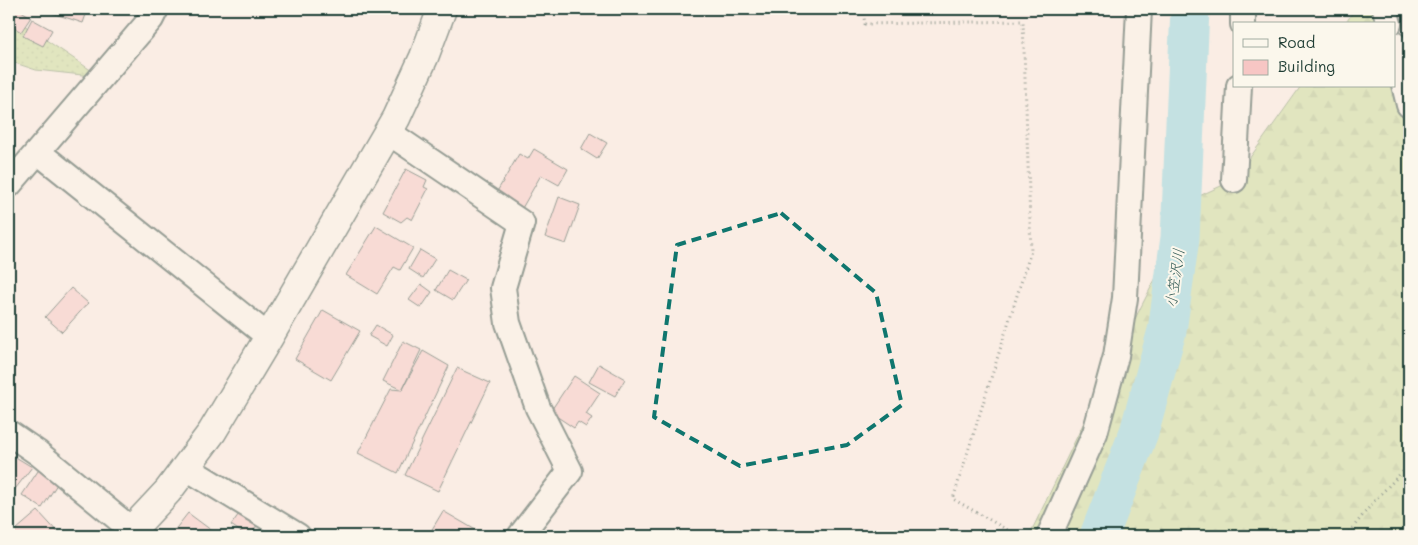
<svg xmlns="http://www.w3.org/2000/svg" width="1418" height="545" font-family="Mali,'Klee One',sans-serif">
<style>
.grass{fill:url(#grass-dots);stroke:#718c64}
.forest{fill:url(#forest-firs);stroke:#718c64}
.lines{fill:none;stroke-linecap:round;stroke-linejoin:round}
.river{stroke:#83d3e0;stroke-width:39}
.building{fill:#f7c6c4;stroke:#1f3d34}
.street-casing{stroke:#1f3d34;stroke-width:28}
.secondary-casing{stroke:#1f3d34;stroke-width:31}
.path{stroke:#1f3d34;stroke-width:3;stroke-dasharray:1 4;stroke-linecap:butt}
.street{stroke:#fbf7ec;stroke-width:24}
.secondary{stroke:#fbf7ec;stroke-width:28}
.marked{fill:none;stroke:#0f766e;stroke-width:4;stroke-dasharray:10 6;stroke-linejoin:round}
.labels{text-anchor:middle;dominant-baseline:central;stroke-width:4;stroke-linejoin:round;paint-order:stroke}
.water-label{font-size:15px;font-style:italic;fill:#335b56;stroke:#fbf7ec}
</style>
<defs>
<pattern id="grass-dots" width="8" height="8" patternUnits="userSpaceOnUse" patternTransform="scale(1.25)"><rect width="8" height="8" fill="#c3dc93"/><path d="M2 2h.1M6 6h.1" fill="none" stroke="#a7be7f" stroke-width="1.8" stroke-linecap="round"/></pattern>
<pattern id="forest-firs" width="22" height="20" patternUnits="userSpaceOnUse" patternTransform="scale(1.25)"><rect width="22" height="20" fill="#c3dc93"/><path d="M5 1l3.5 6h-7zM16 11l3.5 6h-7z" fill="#a7be7f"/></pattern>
</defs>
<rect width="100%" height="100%" fill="#faede4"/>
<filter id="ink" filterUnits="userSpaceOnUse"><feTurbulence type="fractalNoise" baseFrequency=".02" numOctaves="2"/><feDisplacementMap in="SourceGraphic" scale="10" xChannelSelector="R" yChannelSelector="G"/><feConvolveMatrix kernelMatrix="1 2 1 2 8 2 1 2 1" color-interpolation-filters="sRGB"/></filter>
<g filter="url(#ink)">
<path class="grass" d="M9,15L101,77L36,70L9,61Z"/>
<path class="forest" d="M1355,9H1378L1383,24H1345Z
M1301,86H1394L1409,112V536H1029L1116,356L1197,197L1234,180Z"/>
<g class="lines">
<path class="river" d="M1099,536L1139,432L1167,331L1180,238L1190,9"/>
</g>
<path class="building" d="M15,9H18L31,17L21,32L9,24V18Z
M53,9H88L83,23L52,13Z
M32,19L52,30L43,46L23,36Z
M590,133L607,143L597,159L581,149Z
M534,149L568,169L559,185L541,175L521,210L495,195L519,154L528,159Z
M406,169L427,180L424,187L428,189L412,220L407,217L401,222L383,212Z
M559,197L580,205L566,244L545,237Z
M376,226L413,248L400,270L394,267L377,294L346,275Z
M420,250L435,259L423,278L409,269Z
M448,270L466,280L453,300L436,290Z
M421,284L432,292L421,308L409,300Z
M71,288L88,303L62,332L45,317Z
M323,310L360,331L331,380L295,359Z
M376,325L393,335L387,346L369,336Z
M403,341L421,350L402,390L383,381Z
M423,351L449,366L398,473L358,453L391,389L402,390Z
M599,364L625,379L615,396L589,382Z
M457,368L490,383L438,491L405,475Z
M574,376L600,393L586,414L592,418L586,427L578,422L574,428L550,412Z
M9,453L32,467L9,497Z
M40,468L59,481L42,508L22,495Z
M38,511L61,536H9Z
M241,511L259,523L250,536H247L231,525Z
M443,511L486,536H428Z
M188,513L219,536H170Z"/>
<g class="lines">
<defs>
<path id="street" d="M1385,9L1389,24
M1243,24V9
M1394,44L1409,105
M388,132L522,223L503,288L508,323L538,408L570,471L520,536
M38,152L269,337
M1234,180L1239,86
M9,185L151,19L156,9
M9,433L38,453L132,530
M185,467L298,536
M1049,536L1095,433L1116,356L1125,298L1139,9"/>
<path id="secondary" d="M126,536L168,491L212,432L269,337L396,118L424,57L442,9"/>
</defs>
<use href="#street" class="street-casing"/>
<use href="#secondary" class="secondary-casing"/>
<path class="path" d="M854,9L863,11
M864,9L863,11L865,24L1023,21L1031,251L953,499L1018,536
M1346,536L1376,499L1409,465"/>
<use href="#street" class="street"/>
<use href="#secondary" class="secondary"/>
</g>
</g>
<path d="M0 0H1418V545H0ZM781,213L876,293L902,405L847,445L740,466L654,417L677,245Z" fill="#faede4" fill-opacity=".55" fill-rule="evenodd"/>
<path class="marked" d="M781,213L876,293L902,405L847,445L740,466L654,417L677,245Z"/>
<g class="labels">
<g class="water-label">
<text transform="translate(1174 278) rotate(-82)">小笠沢川</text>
</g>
</g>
<rect width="1418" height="545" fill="none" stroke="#fbf7ec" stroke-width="30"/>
<rect x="15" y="15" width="1388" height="515" fill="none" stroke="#1f3d34" stroke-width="2" filter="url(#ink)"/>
<rect x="1233" y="22" width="162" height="65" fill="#fbf7ec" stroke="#a3ada2"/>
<rect x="1243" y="39" width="25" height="8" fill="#fbf7ec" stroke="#a3ada2"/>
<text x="1278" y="48" font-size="15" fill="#1f3d34">Road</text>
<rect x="1243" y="60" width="25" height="15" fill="#f7c6c4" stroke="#a3ada2"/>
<text x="1278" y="72" font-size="15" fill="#1f3d34">Building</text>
</svg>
